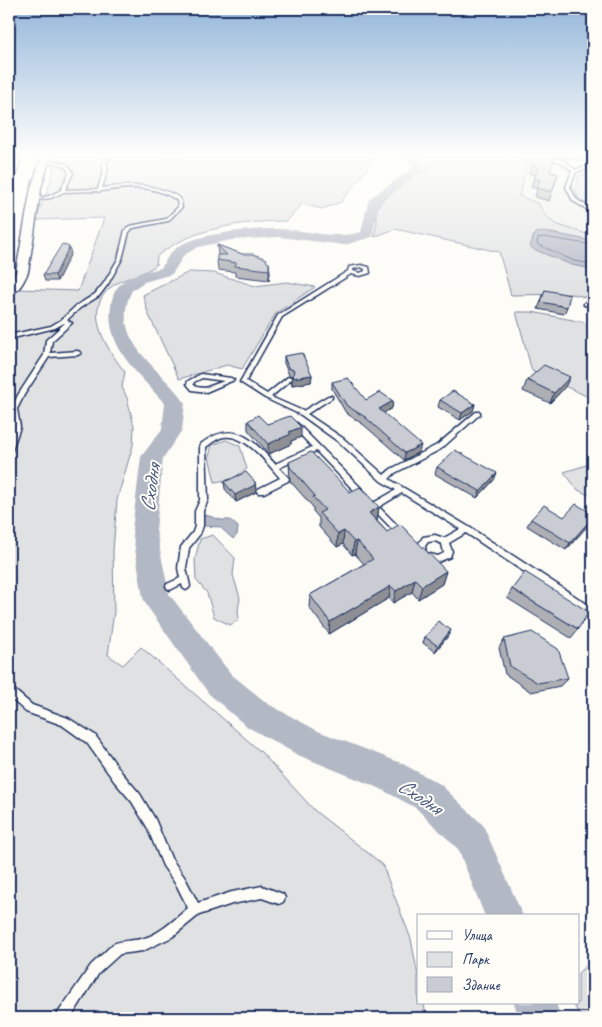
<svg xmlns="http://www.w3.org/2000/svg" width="602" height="1027" font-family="Caveat,sans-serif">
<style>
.built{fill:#edeeec}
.green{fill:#e0e1e3;stroke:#7e88a0}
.water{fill:#b3b8c5;stroke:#76819c}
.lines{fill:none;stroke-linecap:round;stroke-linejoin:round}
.shore{stroke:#586687;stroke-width:1}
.river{fill:#b3b8c5;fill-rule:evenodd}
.service-casing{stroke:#1b2f5e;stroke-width:3}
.tertiary-casing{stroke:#1b2f5e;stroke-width:3}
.service{fill:#fdfcf7;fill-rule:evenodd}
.tertiary{fill:#fdfcf7;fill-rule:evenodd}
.wall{fill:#adafb5;stroke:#1b2f5e}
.shaded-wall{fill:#8d8f94;stroke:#1b2f5e}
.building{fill:#c9ccd3;stroke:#1b2f5e}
.labels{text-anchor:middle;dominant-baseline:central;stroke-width:4;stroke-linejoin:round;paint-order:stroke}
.water-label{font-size:21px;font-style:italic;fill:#49587d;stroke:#fdfcf7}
</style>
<rect width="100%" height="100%" fill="#fdfcf7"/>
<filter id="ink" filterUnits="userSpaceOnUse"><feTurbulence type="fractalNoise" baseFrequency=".02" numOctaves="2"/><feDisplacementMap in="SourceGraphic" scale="10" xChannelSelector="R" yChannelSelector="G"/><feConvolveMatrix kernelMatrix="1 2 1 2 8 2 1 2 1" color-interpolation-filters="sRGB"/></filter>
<g filter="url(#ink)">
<path class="built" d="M496,153H593V238L545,229L526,210Z"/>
<path class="green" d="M57,153H367L374,160L341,202L322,209L302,204L287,221C244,221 191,228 157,256L156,265C144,275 127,276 114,285C80,308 106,348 125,372L122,387L127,398L134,426L133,445L117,500L113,551L114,612L108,655L123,665L141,647L261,752L315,811L382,864L411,939L418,976V1003H424L426,1018H9V301L17,289L78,291L104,218L36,220L50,183Z
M414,153H517L531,157C524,170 524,183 519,196L539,204L544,214L555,224L593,236V241L552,233L533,236L532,242L541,252L572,265L593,269V299L572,294L511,295L499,252L395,229L374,237L377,222L376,210L384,198L398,185L419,171L427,172V164Z
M593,169V209L580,202L575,190L578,184V176L584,175Z
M189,272L214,273L255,286L287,282L315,287L276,313L242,369L227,365L179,379L148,313L143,295Z
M516,312H532L593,324V399L532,371Z
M226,440L240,446L247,469L232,479L215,482L209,457L212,445Z
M593,463V497L578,490L564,472Z
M213,535L235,558L233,575L240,598L238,610L239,620L230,625L214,617L207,593L196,580L195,559L200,539Z
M593,959V1018H582L572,1003H578V973Z"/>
<path class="water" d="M544,232L593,241V269L572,265L533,249L530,246L536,233Z
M206,515L221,520H230L238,527L237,535L233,539L220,527L205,526L200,522V517Z"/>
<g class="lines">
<path class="shore" d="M593,245L544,237L538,238L537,244L574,261L593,264"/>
<path class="river" d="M397,153C411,153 417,156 426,168L379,204L372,237L344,245L280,237L231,240L198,247L184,255L172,274L144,282L132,290C107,341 162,368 185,403L182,430L163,458L156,530L169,594L231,674L268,704L318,731L401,763L440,784L483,825L523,916H485L458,849L416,808L379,788L298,755L246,726L209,694L147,606L143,598L132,530L141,457L162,429L165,404C141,375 105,349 111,306C112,296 116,286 125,280C135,272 150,271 161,268C165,262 169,253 175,249C193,233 256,228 280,229C310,230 331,240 361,232L369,199L414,167Z
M514,1003H556L561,1018H519Z"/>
<defs>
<path id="service" d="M524,153H531L563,160L575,170L593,165V167L576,172L570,187L576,199L593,210V213L573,201L566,187L572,171L561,162Z
M9,154L20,162L16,174L13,173L16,162L9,156Z
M108,157L111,158L106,163L108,168L102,188C132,185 153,182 180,198L182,207L168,221L133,228L129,232L122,259L108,284L99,296L80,308L67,320L72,323L52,341L50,353L78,351L81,353L78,355L49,357L24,395L17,409L20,427L12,450L9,452V441L14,427L11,409L18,395L44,355L46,340L65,323H64L55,328L9,339V335L51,326L61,320L76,306L95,294L104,283L118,259L125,230L130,226L166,219L178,207L177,200C151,184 130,187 101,191L99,192L97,191L64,192L51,198L35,200L33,199L49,196L61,190L69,173C65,162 54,163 44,164L43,162C55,161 68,160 73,173L65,190L98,189L104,168L102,163Z
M361,265L369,267L370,273L360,276L351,274L282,317L246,381L267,394L288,377H292V379L271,397L303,411L328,396H332V398L307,414L344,439L384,475L391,469L437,445L476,412H480V414L441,449L395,473L389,479L469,527L593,608V617L590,616L466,533L449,543L452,551L450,557L438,562L420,557L417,546L423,537L435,535L444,538L460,529L402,493L379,507L405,533L404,535H398L368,504L369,502H375L396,490L381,481L340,443L301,415L265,398L240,382L278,315L348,271L349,267ZM361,267L365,269V271L360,273L353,271V269ZM435,541L442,544L444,553L438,556L426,553L425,546L428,542Z
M586,302L593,304V307L584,305V303Z
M201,374L231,378L234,380L206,392L192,390L187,384L188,381ZM202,378L224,381L205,388L196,387L193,384L194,382Z
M293,423H297L367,494L368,496L367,498H361L316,451L279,468L288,477L289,479L288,481L264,493H258L257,491L258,489L280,478C268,464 245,433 224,437C217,438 212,443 206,447L208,500L203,511V526L200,534L189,548L186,568L190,586L189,588L186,590L183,588L182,584L170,590L167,588L166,586L167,584L180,578L178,568L181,547L193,532L195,526V511L200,500V446L201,444C233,419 252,438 275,464L312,447L293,427L292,425Z
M9,686L12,688L32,705L68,718L95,735L122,773L140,794L155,819L171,858L185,878L198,903L232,892L262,886L283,894L285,898L283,902L279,904L262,898L232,904L199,915L172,937L147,949L143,951L120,954L99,973L71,1018H57L58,1013L91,965L113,944C122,940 131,941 141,939C159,935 174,920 188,908L177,886L163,866L147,827L132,802L114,781L87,743L62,725L26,712L9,697Z"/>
<path id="tertiary" d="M43,153H51L41,188L28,272C24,281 19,292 9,295V284L16,272L31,188Z"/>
</defs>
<use href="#service" class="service-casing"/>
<use href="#tertiary" class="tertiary-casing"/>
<use href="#service" class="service"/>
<use href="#tertiary" class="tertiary"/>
</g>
<path class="wall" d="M536,153H593V159L592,163L555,156L550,172L558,174L549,201L535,197L537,189L531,187L535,175L529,173Z
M217,245L242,254L269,263L270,273L269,280L235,276V272L218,270L217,260L218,255Z
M71,253L57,281H45L43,275Z
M545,290L567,307L564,314L538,309Z
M284,356L312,375L311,382L292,385V376L289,375L284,363Z
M527,380L565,387L550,403L523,391Z
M332,382L366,400L393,401L392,408L383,413L419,452L404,460L364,425L346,413L332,389Z
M440,400L475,404L473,411L460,420L438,407Z
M248,421L267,424L301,437L291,441V444L269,454L248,430Z
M289,462L379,507L377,521L387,532L446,571L442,584L418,599L412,592L393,603L389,598L329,634L309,607L310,595L364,564L355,554L352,555L343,544L337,547L319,527V518L313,511V507L290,481Z
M437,467L494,480L477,498L435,474Z
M224,482H255L256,492L236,502L225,489Z
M593,514V518L591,522L566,550L527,526L531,519L564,517Z
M512,589L578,629L571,638L507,598Z
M448,636L435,652L423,643L425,637Z
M504,639L568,678L560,686L531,692L505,674L499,648Z"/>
<path class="shaded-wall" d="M69,247L71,253L57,281L55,275Z
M269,263L270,273L269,280Z
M312,375L311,382L292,385V378Z
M570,377L565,387L550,403L554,393Z
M393,401L392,408L378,417L379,409Z
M475,404L473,411L460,420L462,413Z
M301,427V437L291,441V444L269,454L268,444L289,432Z
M421,445L419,452L404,460L405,453Z
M497,473L494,480L477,498L480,491Z
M255,482L256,492L236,502L235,495Z
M379,507L377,521L367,526L369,513Z
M593,517L591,522L566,550L570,543Z
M344,531L343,544L337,547L338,534Z
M357,541L355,554L352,555L354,542Z
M446,571L442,584L418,599L422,586Z
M415,579L412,592L393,603L396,591Z
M391,586L389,598L329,634L330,622Z
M451,630L448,636L435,652L438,646Z"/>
<path class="building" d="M536,153L556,154L550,172L558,174L552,192L537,188L540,180L534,178L539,167L531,164Z
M62,244L69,247L55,275H43Z
M217,245L242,254H253L267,259L266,261L269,263V270L234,266L237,263L217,260V255H227Z
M545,290L570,295L567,307L541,302Z
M302,353L312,375L292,378L294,370L288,368L284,356Z
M544,365L570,377L554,393L527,380Z
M348,378L366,400L380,392L393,401L379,409L421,445L405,453L365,417L347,406L332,382Z
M453,391L475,404L462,413L440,400Z
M258,415L267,424L290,416L301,427L289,432L291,434L268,444L248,421Z
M455,450L497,473L480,491L437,467Z
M311,452L350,492L360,487L379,507L369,513L387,532L400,524L446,571L422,586L415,579L396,591L391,586L330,622L310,595L373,559L357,541L354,542L344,531L338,534L319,513L325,510L313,497L315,496L290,467L289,462Z
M246,472L255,482V485L235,495L224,482Z
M576,504L593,514V517L570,543L531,519L544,505L564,517Z
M525,572L589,612L578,629L512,589Z
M438,621L451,630L438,646L425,637Z
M532,632L558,649L568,678L538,683L510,666L504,639Z"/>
</g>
<linearGradient id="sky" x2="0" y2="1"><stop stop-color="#93b6da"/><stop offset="0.52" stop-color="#fefefb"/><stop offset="1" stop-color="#fefefb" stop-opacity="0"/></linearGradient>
<rect width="602" height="297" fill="url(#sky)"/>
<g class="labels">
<g class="water-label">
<text transform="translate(150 488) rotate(-82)">Сходня</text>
<text transform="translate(420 796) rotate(34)">Сходня</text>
</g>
</g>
<rect width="602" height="1027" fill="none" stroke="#fdfcf7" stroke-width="30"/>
<rect x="15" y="15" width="572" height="997" fill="none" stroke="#1b2f5e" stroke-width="2" filter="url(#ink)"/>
<rect x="417" y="914" width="162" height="90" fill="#fdfcf7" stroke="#a3aaba"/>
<rect x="427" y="931" width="25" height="8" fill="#fdfcf7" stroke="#a3aaba"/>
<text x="462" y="940" font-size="15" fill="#1b2f5e">Улица</text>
<rect x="427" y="952" width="25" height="15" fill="#e0e1e3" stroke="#a3aaba"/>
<text x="462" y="964" font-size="15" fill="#1b2f5e">Парк</text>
<rect x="427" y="977" width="25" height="15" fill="#c9ccd3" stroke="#a3aaba"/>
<text x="462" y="990" font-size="15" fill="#1b2f5e">Здание</text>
</svg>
